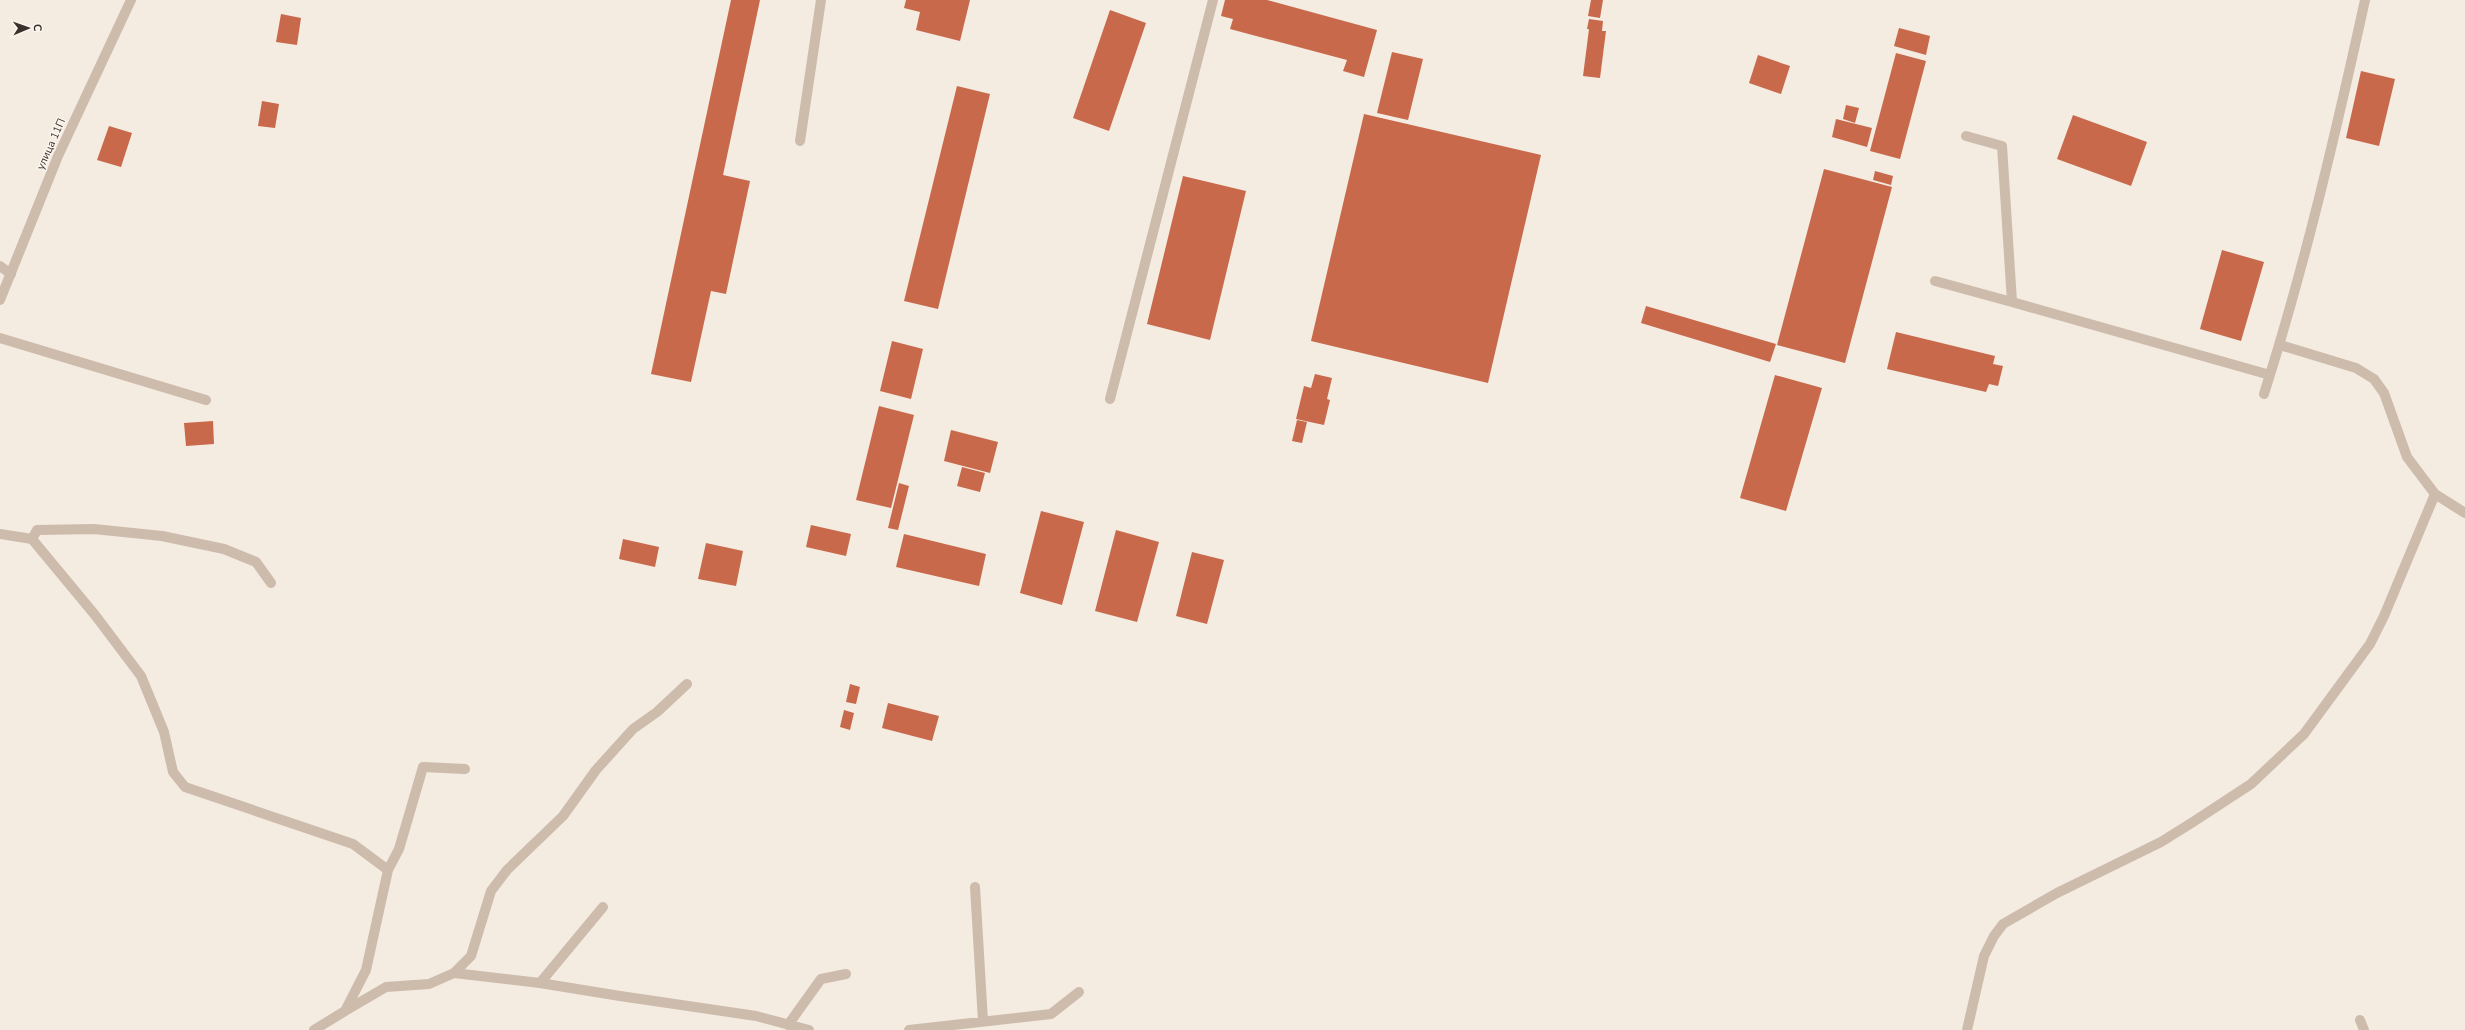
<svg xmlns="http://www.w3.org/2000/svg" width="2465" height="1030" font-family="'Nunito Sans',sans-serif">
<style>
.building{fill:#c8694b}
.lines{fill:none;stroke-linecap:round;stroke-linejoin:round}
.lane{stroke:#cdbbac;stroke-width:10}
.street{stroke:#cdbbac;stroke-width:10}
.labels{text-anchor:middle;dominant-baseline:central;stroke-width:3;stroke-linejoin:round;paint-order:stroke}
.street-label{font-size:11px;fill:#3b302b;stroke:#fbf5ee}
</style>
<rect width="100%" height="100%" fill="#f4ebe1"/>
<path class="building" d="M731,0H760L723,175L750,181L726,294L711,291L691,382L651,374Z
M906,0H970L960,41L916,30L920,12L904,8Z
M1225,0H1267L1377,30L1364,77L1343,71L1347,60L1230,29L1233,19L1221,16Z
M1591,0H1603L1600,18L1588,16Z
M1110,10L1146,23L1109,131L1073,118Z
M281,14L301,18L297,45L276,42Z
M1589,19L1603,21L1602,31H1606L1600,78L1583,76L1589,29L1598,30L1587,29Z
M1899,28L1930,36L1926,55L1894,46Z
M1392,52L1423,59L1408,120L1377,113Z
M1896,53L1926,61L1900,159L1870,151Z
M1758,55L1790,66L1781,94L1749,83Z
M2361,71L2395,79L2379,146L2346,138Z
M957,86L990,94L938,309L904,301Z
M262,101L279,104L275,128L258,126Z
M1846,105L1859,108L1855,123L1843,119Z
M1364,114L1541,155L1488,383L1311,341Z
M2073,115L2147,142L2131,186L2057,159Z
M1836,119L1872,128L1867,147L1832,137Z
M109,126L132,133L121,167L97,160Z
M1824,169L1892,187L1845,363L1777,345Z
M1875,171L1893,176L1891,185L1873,180Z
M1183,176L1246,191L1210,340L1147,324Z
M2222,250L2264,262L2241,341L2200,329Z
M1646,306L1776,344L1770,362L1641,323Z
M1896,332L1995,356L1993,364L2003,366L1998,386L1989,384L1986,392L1887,369Z
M892,341L923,349L911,399L880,391Z
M1315,374L1332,378L1327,399L1330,400L1324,425L1296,419L1304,386L1311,388Z
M1775,375L1822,388L1786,511L1740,498Z
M879,406L914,415L891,508L856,500Z
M1297,420L1307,422L1302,443L1292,441Z
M213,421L214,444L186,446L184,423Z
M951,430L998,442L990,473L944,461Z
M962,467L985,473L980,492L957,486Z
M899,483L909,486L898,530L888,528Z
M1041,511L1084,522L1062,605L1020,593Z
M811,525L851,534L846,556L806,547Z
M1116,530L1159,542L1137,622L1095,611Z
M904,534L986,554L979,586L896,567Z
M623,539L659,547L655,567L619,559Z
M706,543L743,551L736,586L698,579Z
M1192,552L1224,560L1207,624L1176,616Z
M850,684L860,687L856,704L846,702Z
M888,703L939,716L932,741L882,728Z
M844,710L854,713L850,730L840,727Z"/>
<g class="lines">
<path class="lane" d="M1966,136L2002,146L2012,302L2270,375
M800,141L821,0
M0,266L11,274
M1935,281L2012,302
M0,338L206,400
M2264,394C2305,265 2336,132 2365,0
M1110,399L1213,0
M0,534L32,539L37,530L94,529L162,536L224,549L256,562L271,583
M2360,1020L2364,1030"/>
<path class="street" d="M0,300L58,156L131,0
M2280,345L2356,368L2374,379L2384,393L2407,457L2435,494
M32,539L95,615L141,676L164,732L173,772L185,787L353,844L388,870L366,970L345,1011L314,1030
M388,870L399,849L423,767L465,769
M975,887L983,1021
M454,973L540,983L620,996L756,1016L809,1030
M540,983L603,907
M345,1011L386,987L429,984L454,973L471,956L491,891L507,870L563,816L596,770L633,729L657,712L687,684
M788,1025L821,979L846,974
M909,1030L1051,1014L1079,992
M1967,1030L1984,956L1994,936L2003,924L2057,893L2161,842L2193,822L2251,784L2304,734L2370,644L2384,616L2435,494L2465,513"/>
</g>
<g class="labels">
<g class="street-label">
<text transform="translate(51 144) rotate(-66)">улица 11П</text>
</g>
</g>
<g transform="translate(28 28) rotate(88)" stroke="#fbf5ee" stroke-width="3" paint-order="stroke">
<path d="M0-3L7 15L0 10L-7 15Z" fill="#3b302b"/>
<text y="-6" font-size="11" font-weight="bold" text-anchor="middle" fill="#3b302b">С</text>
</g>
</svg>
